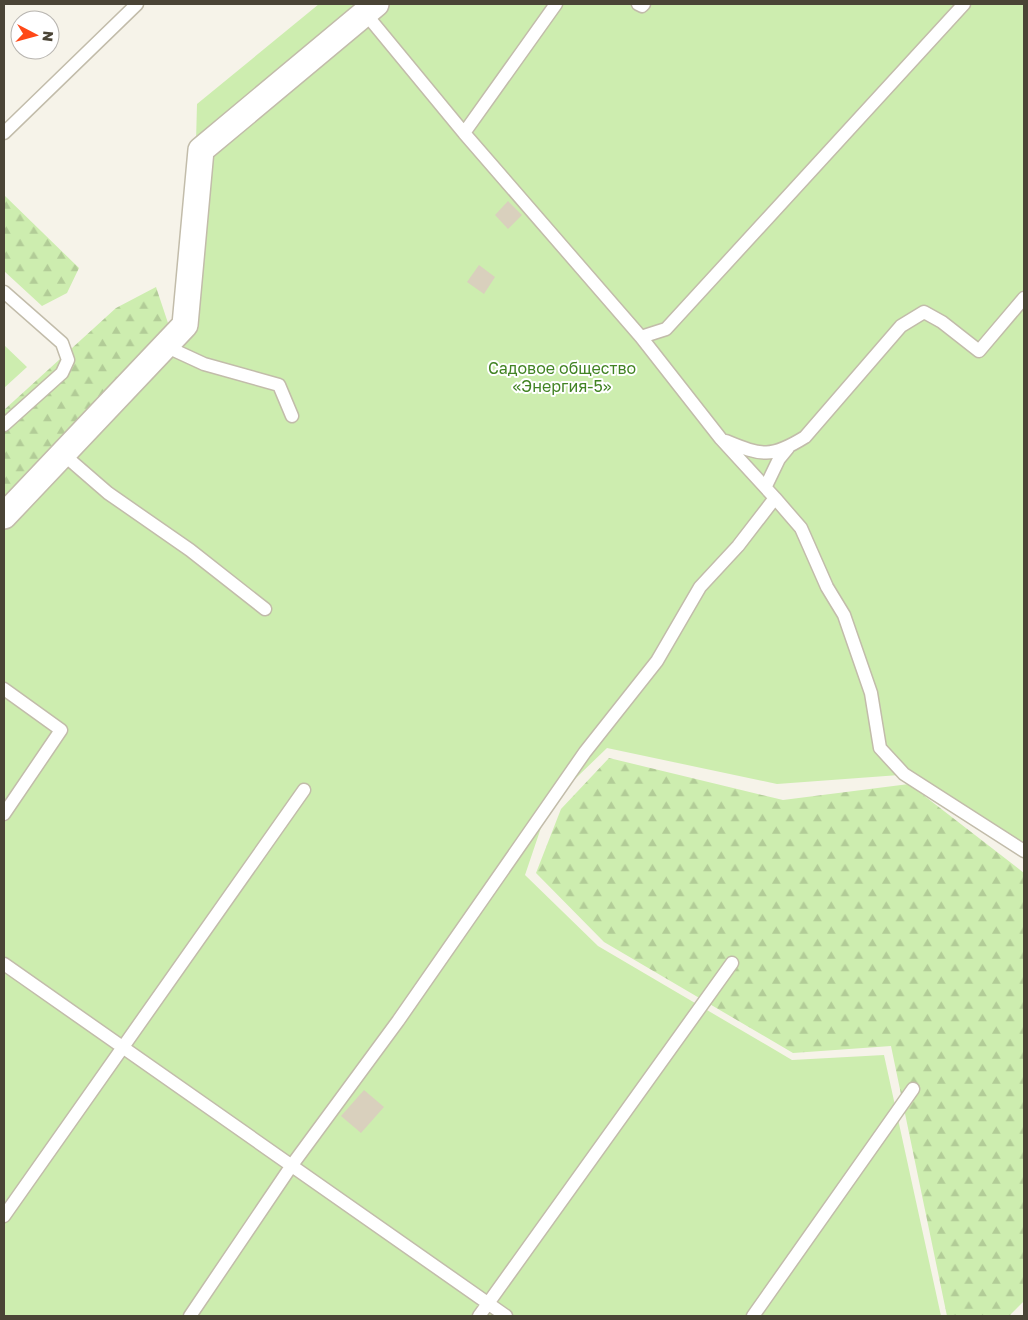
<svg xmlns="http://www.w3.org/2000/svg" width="1028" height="1320" font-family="'Golos Text',sans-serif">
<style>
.forest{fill:url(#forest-firs)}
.green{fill:#cdedaf}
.building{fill:#d9d0bd}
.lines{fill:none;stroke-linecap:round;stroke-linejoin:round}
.service-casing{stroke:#c2bcaa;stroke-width:15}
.minor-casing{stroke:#c2bcaa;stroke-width:28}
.service{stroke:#fff;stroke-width:12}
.minor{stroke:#fff;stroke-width:25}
.labels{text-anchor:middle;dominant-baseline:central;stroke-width:4;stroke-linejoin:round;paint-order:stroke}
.park-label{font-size:16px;fill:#418323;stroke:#fff}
</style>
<defs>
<pattern id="forest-firs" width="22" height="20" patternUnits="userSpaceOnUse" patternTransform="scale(1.25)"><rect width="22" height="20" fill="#cdedaf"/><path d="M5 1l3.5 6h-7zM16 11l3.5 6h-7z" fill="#b2cc97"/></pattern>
</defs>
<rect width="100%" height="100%" fill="#f6f3e9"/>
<path class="forest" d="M4,195L79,268L67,293L42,306L4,271Z
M156,287L172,335L4,500V410L116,308Z
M609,758L783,800L909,784L1024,873V1301L1009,1316H947L891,1046L793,1053L604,942L536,873L561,809Z"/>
<path class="green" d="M319,4H1024V857L913,774L777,784L607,748L549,804L525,875L598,946L792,1060L884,1055L941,1316H4V519L191,332L197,104Z
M4,345L27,367L4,388Z"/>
<path class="building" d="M508,201L522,215L508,229L495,215Z
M479,265L495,277L484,294L467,282Z
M364,1090L384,1107L361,1133L341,1116Z"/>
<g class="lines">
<defs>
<path id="service" d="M638,4L642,6L644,4
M4,133L137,4
M464,133L556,4
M4,292L62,343L68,360L62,373L4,425
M641,337L666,329L964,4
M165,346L204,364L279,385L292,416
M726,441C762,456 771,458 805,437L901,326L924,312L942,322L979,351L1024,298
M63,454L108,493L190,550L265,609
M766,486L779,459L788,448
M775,498L801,528L827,587L844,615L871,693L880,748L904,774L1024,851
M4,689L61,730L4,814
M4,964L506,1316
M4,1216L304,790
M190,1316L292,1165L398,1021L585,752L657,661L700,587L738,546L775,498L721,439L641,337L464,133L365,13
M479,1316L732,963
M753,1316L913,1089"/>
<path id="minor" d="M4,516L185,325L201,150L376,4"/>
</defs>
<use href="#service" class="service-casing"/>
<use href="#minor" class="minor-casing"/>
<use href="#service" class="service"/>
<use href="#minor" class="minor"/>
</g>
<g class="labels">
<g class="park-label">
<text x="562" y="368">Садовое общество<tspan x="562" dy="18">«Энергия-5»</tspan></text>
</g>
</g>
<rect width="1028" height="1320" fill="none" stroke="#4a4436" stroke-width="10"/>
<g transform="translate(35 35) rotate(96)"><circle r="24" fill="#ffffff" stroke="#b7b4af"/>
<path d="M0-4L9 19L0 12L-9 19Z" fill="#ff4817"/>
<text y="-8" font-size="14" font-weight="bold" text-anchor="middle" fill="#4a4436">N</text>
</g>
</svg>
